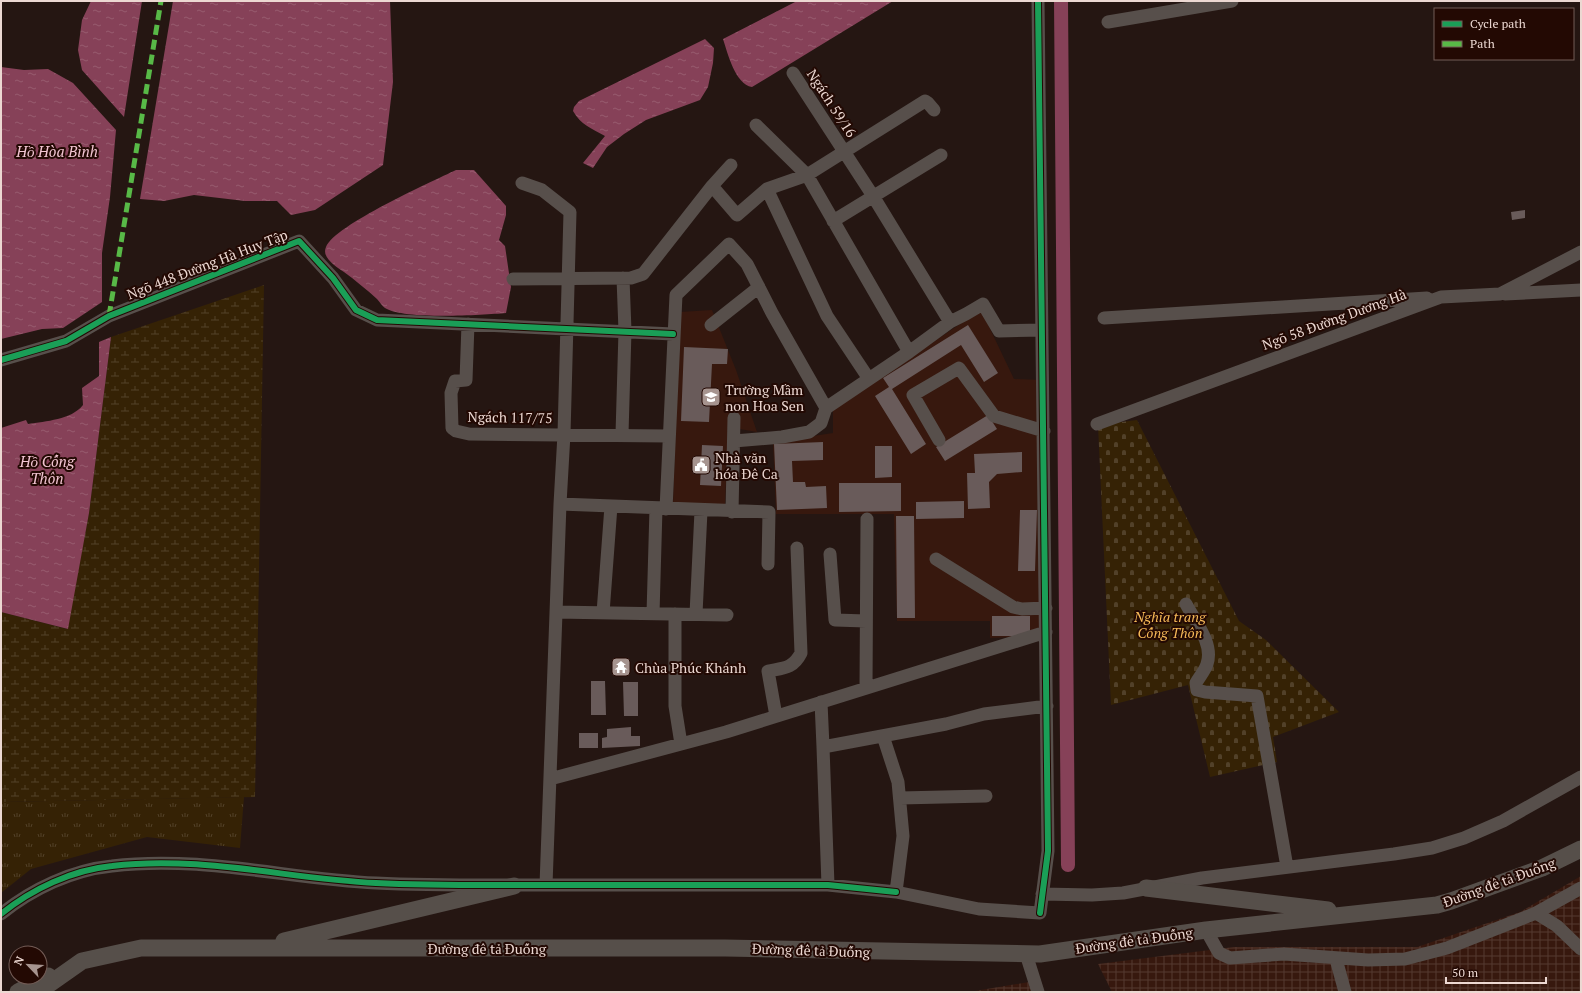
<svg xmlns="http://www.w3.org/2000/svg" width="1582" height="993" font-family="'PT Serif',serif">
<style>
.built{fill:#37180e}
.industrial{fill:url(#industrial-grid)}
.grass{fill:url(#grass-tufts)}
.wetland{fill:url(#wetland-marsh)}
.cemetery{fill:url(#cemetery-stones)}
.water{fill:url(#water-ripples)}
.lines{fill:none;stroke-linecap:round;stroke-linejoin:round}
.canal{stroke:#864158;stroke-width:14}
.building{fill:#695b5a}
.minor{stroke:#574f4b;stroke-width:13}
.major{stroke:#564f4a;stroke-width:17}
.quiet{stroke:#58b947;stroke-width:5;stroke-dasharray:10 5;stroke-linecap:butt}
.cycleway-casing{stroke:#230903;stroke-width:8}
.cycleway{stroke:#1a9f57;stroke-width:6}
.labels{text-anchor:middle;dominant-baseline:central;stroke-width:4;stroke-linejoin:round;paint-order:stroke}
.street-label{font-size:14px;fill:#ecd8d2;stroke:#230903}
.poi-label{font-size:14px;fill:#ecd8d2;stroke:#230903;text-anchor:start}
.park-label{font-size:14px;font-style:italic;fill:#f7ba58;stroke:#230903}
.water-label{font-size:15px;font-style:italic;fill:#f2c5d2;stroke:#230903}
</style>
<defs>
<pattern id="industrial-grid" width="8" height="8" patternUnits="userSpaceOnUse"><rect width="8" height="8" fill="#37180e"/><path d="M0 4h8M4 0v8" fill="none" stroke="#543930"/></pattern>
<pattern id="grass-tufts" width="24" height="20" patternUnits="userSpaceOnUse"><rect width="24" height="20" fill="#352205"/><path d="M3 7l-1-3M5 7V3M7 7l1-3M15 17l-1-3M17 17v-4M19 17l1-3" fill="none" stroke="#524129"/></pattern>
<pattern id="wetland-marsh" width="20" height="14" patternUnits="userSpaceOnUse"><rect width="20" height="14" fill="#352205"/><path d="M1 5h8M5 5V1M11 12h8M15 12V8" fill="none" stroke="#524129"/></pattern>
<pattern id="cemetery-stones" width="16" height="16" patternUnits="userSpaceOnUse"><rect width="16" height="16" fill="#352205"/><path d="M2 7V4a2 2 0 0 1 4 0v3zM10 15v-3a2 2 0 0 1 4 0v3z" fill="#524129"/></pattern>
<pattern id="water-ripples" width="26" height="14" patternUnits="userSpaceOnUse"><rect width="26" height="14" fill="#864158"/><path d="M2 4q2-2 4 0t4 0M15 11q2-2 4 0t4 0" fill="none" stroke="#975c6f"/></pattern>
</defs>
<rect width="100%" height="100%" fill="#251612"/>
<path class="built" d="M712,310L736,370L757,432L728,427L725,506L673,504L680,312Z
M981,310L1014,379L1042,380L1040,636L990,638V621H897L894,514H776L773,442L833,433V409Z"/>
<path class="industrial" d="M1581,876V992H1112L1098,964L1234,947H1417L1520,912Z
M1029,982L1035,992H969Z"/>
<path class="grass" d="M244,797L240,848L147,837L31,869L1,893V802Z"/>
<path class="wetland" d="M264,285L255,797L1,802V612L67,629L89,513L111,337Z"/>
<path class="cemetery" d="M1137,420L1239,621L1266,640L1339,712L1273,737L1277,762L1210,777L1188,685L1111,705L1098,425Z"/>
<path class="water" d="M91,1H142L124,117L82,70L78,50L82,20Z
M173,1H390L393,82L383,165L315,210L291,215L277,201H245L194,195L164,201L140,199Z
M797,1H893L752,87C735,84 728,54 723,39Z
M705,39L714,48L713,63L708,87L700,100L646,120L624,134L607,147L593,168L583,163L605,136C591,128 581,125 573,111L574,107L579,101Z
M1,67L24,70L48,69L73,83L116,130L110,197L102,253V302L63,328L42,329L1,339Z
M456,170H474L506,206V215L499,240L505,246L511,287L506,313C482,315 404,320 385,308C382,306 380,302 377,299C367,290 355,280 344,272C337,267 321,258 326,247C335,225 431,182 456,170Z
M111,337L89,513L68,629L1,612V428L26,420L28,424C46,421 71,420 83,405L82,388L99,376V342Z"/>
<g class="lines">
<path class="canal" d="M1061,1L1068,865"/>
</g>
<path class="building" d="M1525,210V218L1512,220L1511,212Z
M968,325L998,373L984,382L961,345L892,389L926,444L911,454L875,396L889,387L883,378Z
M684,347L728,349L727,364H712L709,422L681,421Z
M988,415L997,429L945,461L936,447Z
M823,442V460L792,461L793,482H805L806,487L826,486L827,508L777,510L774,444Z
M702,445L723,446L721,486L700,485Z
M875,446H892V477L875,478Z
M1022,452V472L997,474L989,482L990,508L968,509L967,473H975L974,454Z
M839,483H901V511L839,512Z
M964,501V518L916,519V502Z
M1020,510H1037L1035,571H1018Z
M896,516H914L915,618H897Z
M992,616H1030V636H992Z
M591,681H605L606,715H591Z
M623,682H638V716H624Z
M631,727V736H640V746L602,748V738L607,737V729Z
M579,733H598V748H579Z"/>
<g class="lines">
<path class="minor" d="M1108,22L1232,1
M793,73L873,196L950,322
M756,125L807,175L909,352
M522,183L542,190L570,212L564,434L560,504L546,885
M712,186L737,215L767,189L807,175L925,101L928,103L934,110
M767,189L827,316L869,379
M833,221L941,155
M513,279L631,278L643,274L712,186L731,165
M1505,294L1581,290
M1104,318L1427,298
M468,324L466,380L455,381L451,393L452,428L456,431L469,434L669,436
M711,325L759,287
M1,360L66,341L109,316L299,241L333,278L356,310L377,320L673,334
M1097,424L1441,297L1500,294L1581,252
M622,434L625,331L623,278
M939,440L913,395L959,368L994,416L1044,431
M734,441L782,437L809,432L821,423L826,408L909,352L950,322L966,314L983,304L999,331L1042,330
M560,504L769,512L768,564
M666,509L676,295L729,244L747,264L772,313L826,408
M732,512L734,418
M830,554L835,620L866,621
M936,559L1013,607L1022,609L1046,608
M1186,604C1195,621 1214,644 1207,664C1205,671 1199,677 1196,683L1197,690L1205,692L1257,696L1287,867
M556,612L727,615
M603,613L611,506
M653,614L656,508
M675,614V706L681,744
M696,614L701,511
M866,688L867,519
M821,702L823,747L828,885
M776,716L768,671C783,668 793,669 801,653L797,548
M883,736L898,782L903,836L896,892
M823,747L946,724L984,714L1047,706
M550,779L726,732L1046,632
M900,798L986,796
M1042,894L1092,895L1123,893L1202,878L1394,854L1432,848L1464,838L1503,821L1581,777
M1536,913L1557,926L1581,949
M1,914C32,889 72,870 112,866C201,855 288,879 376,883C436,886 495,885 554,885C645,885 737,885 828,885L896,892L979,909L1040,913L1048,851L1038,1
M1206,930L1219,953L1230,958L1284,954L1368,960L1405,959L1447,948L1536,913L1581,888
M1026,954L1038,992
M1336,959L1345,992"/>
<path class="major" d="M1146,888L1328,910
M284,941L514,886
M18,992L48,976
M38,992L82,961L141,948H725L1040,954L1206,930L1437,905L1451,901L1542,868L1581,849"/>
<path class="quiet" d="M109,316L161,1"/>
<defs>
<path id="cycleway" d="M1038,1L1048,851L1040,913
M1,360L66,341L109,316L299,241L333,278L356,310L377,320L673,334
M1,914C32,889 72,870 112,866C201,855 288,879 376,883C436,886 495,885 554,885C645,885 737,885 828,885L896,892"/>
</defs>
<use href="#cycleway" class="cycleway-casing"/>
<use href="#cycleway" class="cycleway"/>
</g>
<defs>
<symbol id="school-square" viewBox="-11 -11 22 22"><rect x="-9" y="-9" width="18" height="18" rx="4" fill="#a6948f" stroke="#230903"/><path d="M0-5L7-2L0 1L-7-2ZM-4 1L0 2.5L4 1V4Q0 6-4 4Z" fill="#fff"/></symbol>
<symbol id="civic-square" viewBox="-11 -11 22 22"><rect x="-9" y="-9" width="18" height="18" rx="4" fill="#a6948f" stroke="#230903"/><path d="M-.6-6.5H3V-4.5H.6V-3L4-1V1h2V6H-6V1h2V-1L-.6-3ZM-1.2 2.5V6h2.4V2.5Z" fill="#fff"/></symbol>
<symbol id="temple-square" viewBox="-11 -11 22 22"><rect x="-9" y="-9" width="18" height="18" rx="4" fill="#a6948f" stroke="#230903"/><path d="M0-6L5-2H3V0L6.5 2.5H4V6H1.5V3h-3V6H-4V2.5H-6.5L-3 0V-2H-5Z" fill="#fff"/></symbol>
</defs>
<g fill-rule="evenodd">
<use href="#school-square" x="700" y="386" width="22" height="22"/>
<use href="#civic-square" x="690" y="454" width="22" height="22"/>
<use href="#temple-square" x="610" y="656" width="22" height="22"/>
</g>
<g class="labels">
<g class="street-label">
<text transform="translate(832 103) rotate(57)">Ngách 59/16</text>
<text transform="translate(207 264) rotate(-21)">Ngõ 448 Đường Hà Huy Tập</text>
<text transform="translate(1334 319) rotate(-20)">Ngõ 58 Đường Dương Hà</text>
<text transform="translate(510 417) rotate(1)">Ngách 117/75</text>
<text transform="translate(1499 882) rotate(-20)">Đường đê tả Đuống</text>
<text transform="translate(1134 940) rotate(-8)">Đường đê tả Đuống</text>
<text x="487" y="948">Đường đê tả Đuống</text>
<text transform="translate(811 950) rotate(2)">Đường đê tả Đuống</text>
</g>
<g class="poi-label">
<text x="725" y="389">Trường Mầm<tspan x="725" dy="16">non Hoa Sen</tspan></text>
<text x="715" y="457">Nhà văn<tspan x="715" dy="16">hóa Đê Ca</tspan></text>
<text x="635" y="667">Chùa Phúc Khánh</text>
</g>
<g class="park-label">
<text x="1170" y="616">Nghĩa trang<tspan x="1170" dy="16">Cống Thôn</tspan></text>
</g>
<g class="water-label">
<text x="57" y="151">Hồ Hòa Bình</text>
<text x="47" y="461">Hồ Cống<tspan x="47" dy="17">Thôn</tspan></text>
</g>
</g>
<rect width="1582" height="993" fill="none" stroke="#ecd8d2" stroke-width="4"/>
<rect x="1434" y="8" width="140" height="52" fill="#230903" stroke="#735c56"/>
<rect x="1442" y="21" width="20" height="6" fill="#1a9f57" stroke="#735c56"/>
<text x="1470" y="28" font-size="12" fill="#ecd8d2">Cycle path</text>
<rect x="1442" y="41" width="20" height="6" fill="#58b947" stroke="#735c56"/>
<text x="1470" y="48" font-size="12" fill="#ecd8d2">Path</text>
<g transform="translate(28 965) rotate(295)"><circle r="19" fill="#230903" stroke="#735c56"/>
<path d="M0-3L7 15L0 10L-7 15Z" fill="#a6948f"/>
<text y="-6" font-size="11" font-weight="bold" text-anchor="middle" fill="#ecd8d2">N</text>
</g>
<path d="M1446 977v6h100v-6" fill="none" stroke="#ecd8d2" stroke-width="2"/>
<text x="1452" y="977" font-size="12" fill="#ecd8d2" stroke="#230903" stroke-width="3" paint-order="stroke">50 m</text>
</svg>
